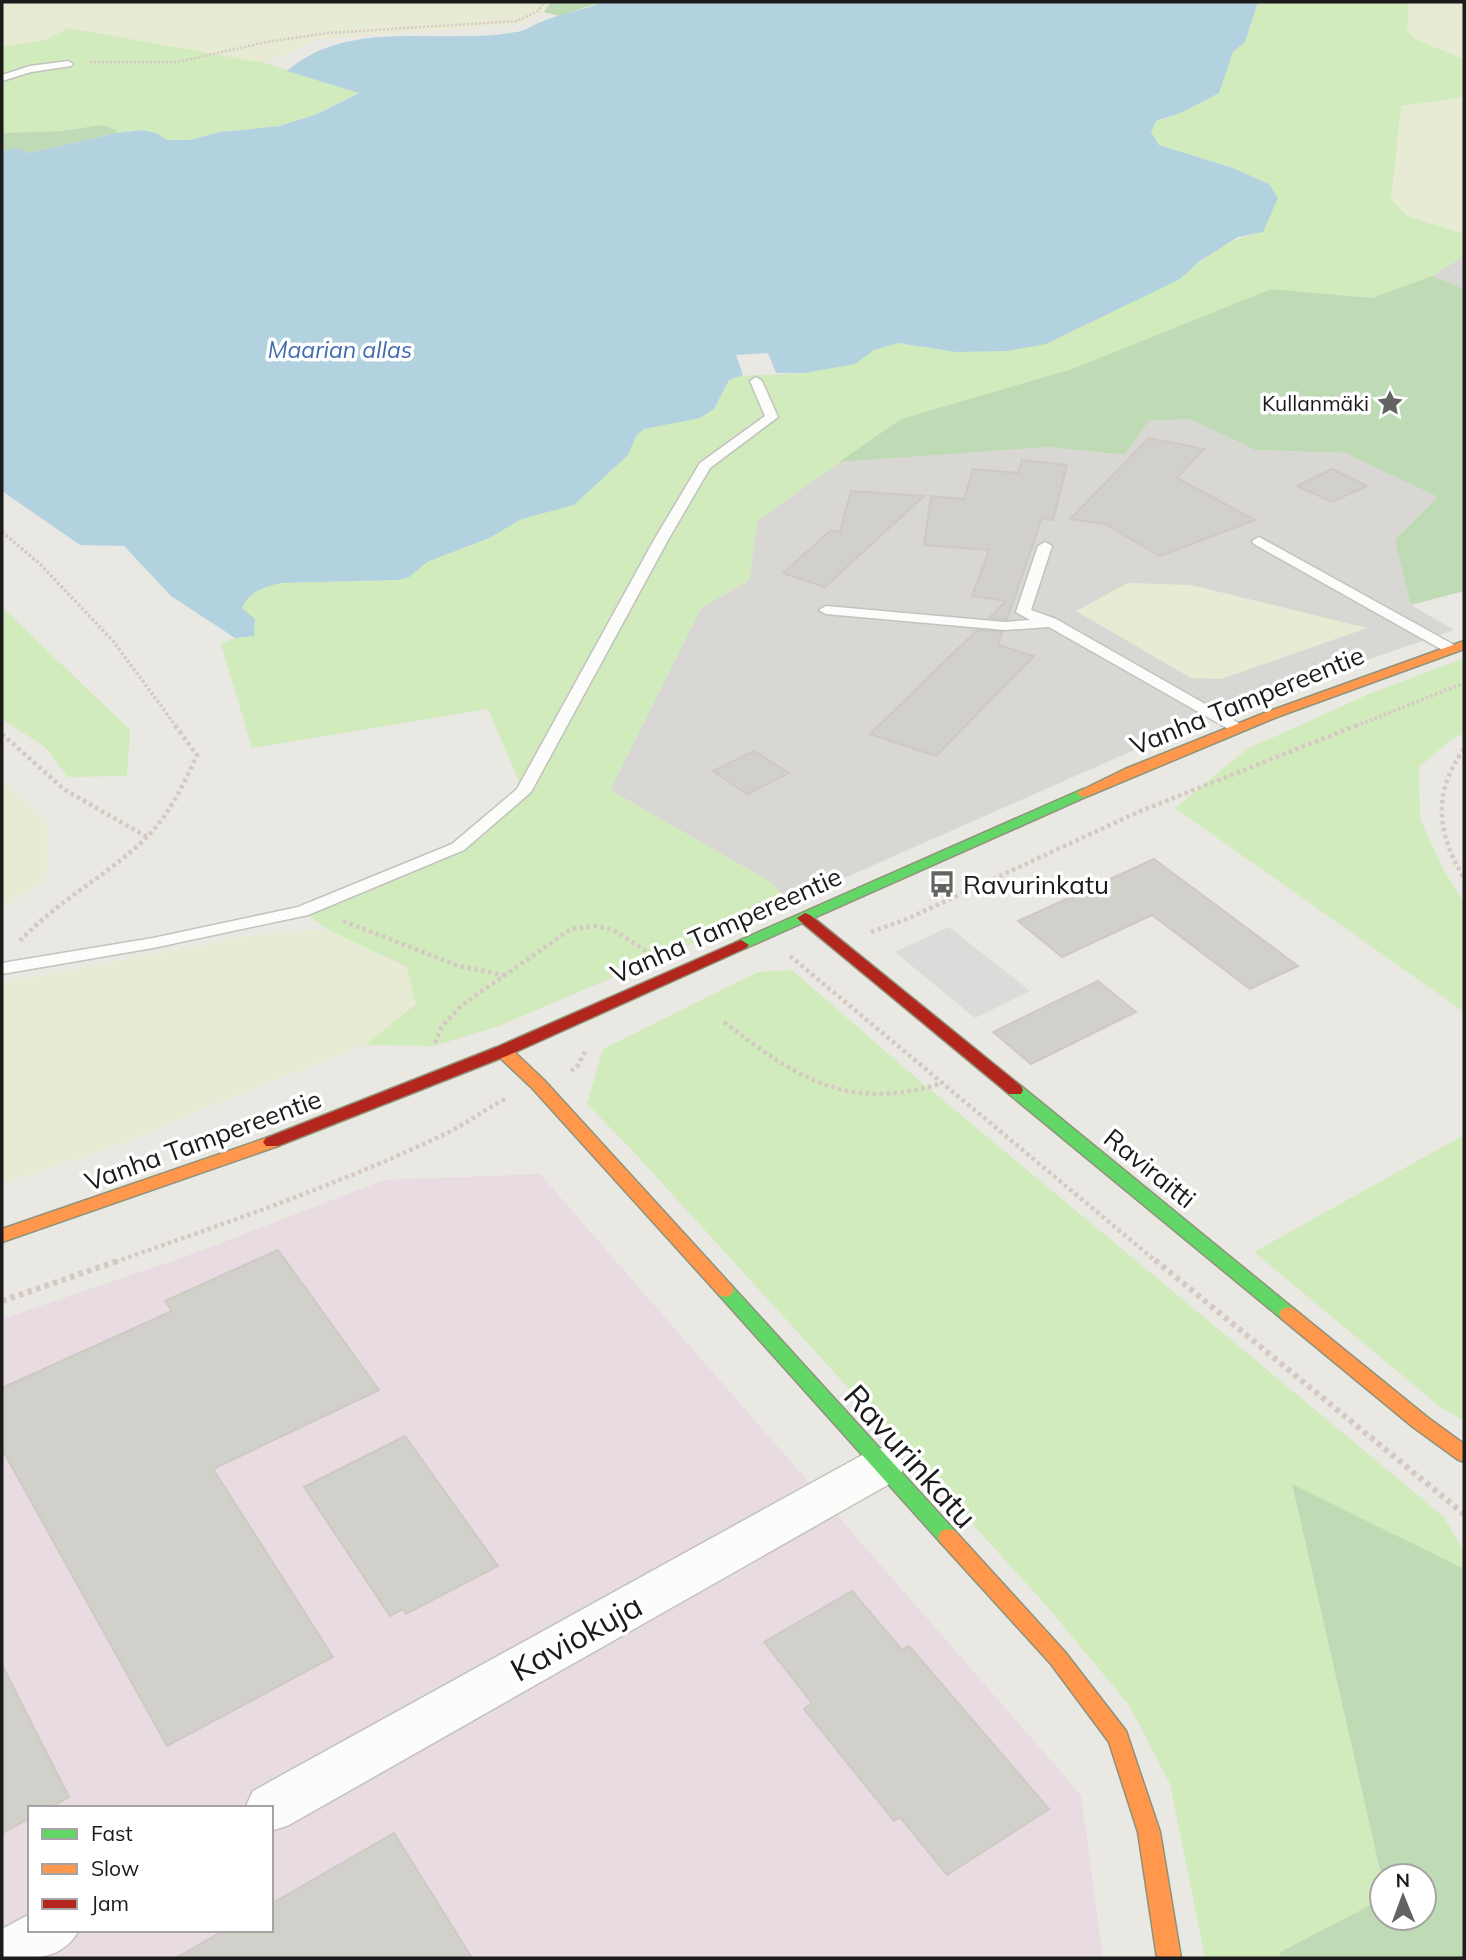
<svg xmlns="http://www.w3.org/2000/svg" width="1466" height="1960" font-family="Mulish,sans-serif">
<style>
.residential{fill:#d9d7d4}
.industrial{fill:#e8dbe1;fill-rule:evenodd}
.farmland{fill:#e8ebd4}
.grass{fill:#d1ebbd}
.forest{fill:#bfdbb5}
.parking{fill:#dcdbd9}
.water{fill:#b3d2e0}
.building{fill:#d2d0cb;stroke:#cdcac3;stroke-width:2}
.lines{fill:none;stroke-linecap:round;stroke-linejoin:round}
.lane-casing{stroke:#c2c2bf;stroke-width:3}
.street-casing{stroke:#c2c2bf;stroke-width:3}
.fast-casing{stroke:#8f937a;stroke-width:3}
.slow-casing{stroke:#8f937a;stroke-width:3}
.jam-casing{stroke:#8f937a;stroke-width:3}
.path-far3{stroke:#d6c8c4;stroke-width:2.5;stroke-dasharray:2 2;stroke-linecap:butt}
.path-far2{stroke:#d6c8c4;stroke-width:3.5;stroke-dasharray:2.5 2.5;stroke-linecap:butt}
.path-far1{stroke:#d6c8c4;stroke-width:4.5;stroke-dasharray:3.5 3.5;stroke-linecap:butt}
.path{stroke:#d6c8c4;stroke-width:6;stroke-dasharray:4.5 4.5;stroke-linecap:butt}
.lane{fill:#fcfcfb;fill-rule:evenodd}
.street{fill:#fcfcfb;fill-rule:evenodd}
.fast{fill:#63d668;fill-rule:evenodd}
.slow{fill:#ff974d;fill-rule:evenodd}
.jam{fill:#b3261e;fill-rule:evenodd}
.labels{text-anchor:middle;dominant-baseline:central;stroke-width:7;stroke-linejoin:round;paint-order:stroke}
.far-poi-label{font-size:21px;fill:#1b1b1b;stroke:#fff;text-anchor:end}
.far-water-label{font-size:23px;font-style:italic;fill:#416cb0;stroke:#fff}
.street-label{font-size:26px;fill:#1b1b1b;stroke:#fff}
.poi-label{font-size:26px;fill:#1b1b1b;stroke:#fff;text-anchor:start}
.near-street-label{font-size:32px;fill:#1b1b1b;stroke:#fff}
</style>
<rect width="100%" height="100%" fill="#eae8e2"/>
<path class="residential" d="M1464,256V289L1432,276Z
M1190,419L1255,450L1345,453L1439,497L1411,605L1454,630L1234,706L790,902L769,881L610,790L701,608L749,580L757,521L839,462L1048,447L1123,455L1149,421Z"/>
<path class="industrial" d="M540,1174L1081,1795L1103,1958H2V1319L190,1255L384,1180ZM30,1808H271V1930H30Z"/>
<path class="farmland" d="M2,2H551L544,12L520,24L318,39L265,63L68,28L46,40L2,47Z
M1409,2H1464V59L1416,40L1407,30Z
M1448,97H1464V234L1407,216L1391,199L1401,106Z
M1128,583L1191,585L1367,628L1221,679L1191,678L1076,611Z
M2,778L48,825L46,879L2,909Z
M327,929L407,967L416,1003L365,1045L232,1097L134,1139L2,1184V983L241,937Z"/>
<path class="grass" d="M1258,2H1409L1407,30L1416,40L1464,59V97L1401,106L1391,199L1407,216L1464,234V256L1432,276L1372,298L1271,289L1072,369L901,419L757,521L749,580L701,608L610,790L769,881L790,902L499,1026L434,1046L365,1045L416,1004L407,967L327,929L302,911L458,847L523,791L488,709L252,748L221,644L235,638L254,636L242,608C250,591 264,587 281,583L398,580L408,577L427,562L489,538L522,519L574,505L628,455L636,436L644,429L700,418L714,409L729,380L737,376L805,373L855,364L874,350L898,343L956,352L1180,279C1205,256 1229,238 1263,232L1269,184L1233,168L1159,145L1151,132L1155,122L1183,112L1219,93L1233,52L1245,42Z
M68,28L265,63L360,92L317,114L280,126L220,132L189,140H167L156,133L143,130L116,133L115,130L102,125L61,131L2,133V47L46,40Z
M2,607L130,730L127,776L68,777L45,747L2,719Z
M1464,658V733L1451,740L1419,767L1420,818L1443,869L1464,903V1012L1175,808L1247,749L1369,694Z
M792,970L907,1070L1444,1517L1464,1552V1569L1292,1485L1382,1879V1899L1281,1951V1958H1205L1170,1784L1129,1705L1045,1604L631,1149L587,1104L603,1049L758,972Z
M1464,1135V1421L1439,1406L1254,1252Z"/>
<path class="forest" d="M551,2H602L559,16L544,12Z
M102,125L116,130V133L29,153L16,149L2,151V133L61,131Z
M1432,276L1464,289V591L1411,605L1395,540L1438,497L1345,453L1255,450L1190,419L1149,421L1124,455L1048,447L839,462L901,419L1072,369L1271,289L1372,298Z
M1292,1484L1464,1569V1958H1281L1280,1952L1382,1899V1918H1424V1876H1382V1879Z"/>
<path class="parking" d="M949,927L1030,991L975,1018L895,952Z"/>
<path class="water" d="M602,2H1258L1245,42L1233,52L1219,93L1183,112L1156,121L1151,132L1159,145L1233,168L1269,184L1278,198L1263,232L1238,237L1200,261L1180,279L1046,344L1006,351L956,352L898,343L874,350L855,364L805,373H776L768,353L736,355L743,375L729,380L714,409L700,418L644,429L636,436L628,455L574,505L522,519L489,538L427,562L409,577L398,580L281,583C264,587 250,591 242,608L255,619L254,636L235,638L171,596L124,546L80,545L2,491V151L16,148L29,153L116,133L143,130L156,133L167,140H189L220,132L280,126L317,114L359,93L287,71C351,16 440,46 516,32C526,31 532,25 541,22C561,13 583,11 602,2Z"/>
<path class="building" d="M1149,438L1204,449L1177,478L1255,520L1160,556L1105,524L1070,519Z
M1022,460L1067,465L1053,520L1042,518L1007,619L989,618L1006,601L972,596L989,550L924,545L931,496L964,499L973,469L1018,473Z
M1332,469L1367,486L1332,502L1297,486Z
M851,491L924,496L825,587L783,573L831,530L840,532Z
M977,630L1002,632L998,645L1034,656L936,756L870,734Z
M754,751L789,773L747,794L713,771Z
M1154,859L1298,966L1250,989L1152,915L1062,957L1018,921Z
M1098,981L1136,1012L1031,1064L993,1032Z
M278,1250L379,1390L213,1469L333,1657L167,1746L2,1449V1388L172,1311L165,1301Z
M405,1436L498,1566L406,1614L403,1609L390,1616L304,1487Z
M852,1591L902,1650L909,1646L1049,1809L947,1875L900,1817L894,1821L804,1709L812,1703L764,1642Z
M2,1665L69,1797L49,1808H30V1818L2,1833Z
M394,1833L472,1958H176L225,1930H271V1904Z"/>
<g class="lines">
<defs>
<path id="lane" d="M68,61L73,64L71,66L31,72L2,81V75L30,66Z
M756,377L762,381L778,417L710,468L668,540L531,792L464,850L308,915L153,948L2,974V963L153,938L298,907L452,844L517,789L654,540L700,463L765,416L750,381Z
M1259,537L1456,646L1458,649L1456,652H1446L1254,544L1252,541Z
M1045,542L1052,546L1031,610L1056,619L1242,725L1245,728L1242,731H1232L1049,627L1005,630L826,614L819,610L826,606L1005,622L1030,620L1016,612L1038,546Z"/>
<path id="street" d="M882,1448L898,1453L905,1466L898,1479L289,1825L271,1831V1808H245L253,1791L866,1453Z
M30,1914V1930H79C62,1960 37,1958 2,1958V1929Z"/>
<path id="fast" d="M1083,789L1090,793L1088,796L746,948H736L733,945L736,942Z
M1015,1084L1021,1086L1294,1309L1297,1314L1294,1319L1288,1321L1282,1319L1009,1094L1007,1090Z
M725,1283L731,1285L955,1531L958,1537L955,1543L948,1545L941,1543L719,1295L716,1290L719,1285Z"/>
<path id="slow" d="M1464,641V649L1277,717L1088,796L1083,797L1076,793L1125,769L1267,712Z
M503,1046L509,1047L544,1080L731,1285L734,1290L731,1295L725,1297L719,1295L532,1088L497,1055L495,1051Z
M272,1136L278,1138L281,1142L278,1146L2,1242V1229Z
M1288,1307L1294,1309L1427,1417L1464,1444V1462L1457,1459L1413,1427L1282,1319L1279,1314L1282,1309Z
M948,1529L955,1531L1065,1652L1126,1731L1160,1832L1181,1958H1157L1138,1832L1109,1742L1051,1664L941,1543L938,1537L941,1531Z"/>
<path id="jam" d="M805,913L810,915L1021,1086L1023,1090L1021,1094H1009L800,921L797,918Z
M741,940L749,945L746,948L509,1055L278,1146H266L263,1142L266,1138L497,1047Z"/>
</defs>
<use href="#lane" class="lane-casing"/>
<use href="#street" class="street-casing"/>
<use href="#fast" class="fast-casing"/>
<use href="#slow" class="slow-casing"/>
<use href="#jam" class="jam-casing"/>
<path class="path-far3" d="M90,62H178L266,42L328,33L517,21L538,11L544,2"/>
<path class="path-far2" d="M2,532L39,563L113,641L176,726
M1356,726L1464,683"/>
<path class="path-far1" d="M2,734L65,790L147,837
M1464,749C1432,793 1437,833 1464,878
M343,921L459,966L503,975
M871,932L907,919L1138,812L1360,724
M20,941C57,901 107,876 146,838C169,815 184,784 197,755L174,724
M790,956L1157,1262
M724,1022C796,1077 846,1112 939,1084
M435,1043L442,1026L462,1005L571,929L594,926L612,929L646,951
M571,1071L577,1067L586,1050
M115,1262C226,1223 338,1185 445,1134C466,1124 484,1110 505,1099"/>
<path class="path" d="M1155,1260L1464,1514
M2,1301L120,1260"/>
<use href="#lane" class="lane"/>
<use href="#street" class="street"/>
<use href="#fast" class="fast"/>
<use href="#slow" class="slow"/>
<use href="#jam" class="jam"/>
</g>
<defs>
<symbol id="sight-bare" viewBox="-9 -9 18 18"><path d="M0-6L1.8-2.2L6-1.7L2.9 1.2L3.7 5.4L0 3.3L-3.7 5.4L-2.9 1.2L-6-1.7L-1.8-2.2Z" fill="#636361" stroke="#fff" stroke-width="2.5" paint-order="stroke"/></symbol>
<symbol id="bus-bare" viewBox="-9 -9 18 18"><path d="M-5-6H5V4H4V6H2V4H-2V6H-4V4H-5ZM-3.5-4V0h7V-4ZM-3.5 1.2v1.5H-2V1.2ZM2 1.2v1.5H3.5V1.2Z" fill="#636361" stroke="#fff" stroke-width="2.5" paint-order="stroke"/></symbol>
</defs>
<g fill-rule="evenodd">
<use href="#sight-bare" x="1371" y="384" width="38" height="38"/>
<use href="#bus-bare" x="923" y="865" width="38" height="38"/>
</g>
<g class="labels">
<g class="far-poi-label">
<text x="1369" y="403">Kullanmäki</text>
</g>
<g class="far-water-label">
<text x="340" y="349">Maarian allas</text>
</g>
<g class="street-label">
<text transform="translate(1247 700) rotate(-22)">Vanha Tampereentie</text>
<text transform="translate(726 925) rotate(-24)">Vanha Tampereentie</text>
<text transform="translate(203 1140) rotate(-20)">Vanha Tampereentie</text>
<text transform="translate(1150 1168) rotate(39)">Raviraitti</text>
</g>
<g class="poi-label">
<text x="963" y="884">Ravurinkatu</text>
</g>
<g class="near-street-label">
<text transform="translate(911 1456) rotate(48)">Ravurinkatu</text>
<text transform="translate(576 1637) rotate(-29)">Kaviokuja</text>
</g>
</g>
<rect width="1466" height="1960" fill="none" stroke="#1b1b1b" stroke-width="7"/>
<rect x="28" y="1806" width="245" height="126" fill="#ffffff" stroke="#a4a4a4" stroke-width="2"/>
<rect x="42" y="1829" width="35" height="10" fill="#63d668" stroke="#a4a4a4" stroke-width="2"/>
<text x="91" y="1841" font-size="21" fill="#1b1b1b">Fast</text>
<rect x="42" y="1864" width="35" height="10" fill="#ff974d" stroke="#a4a4a4" stroke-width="2"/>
<text x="91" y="1876" font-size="21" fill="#1b1b1b">Slow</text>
<rect x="42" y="1899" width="35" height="10" fill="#b3261e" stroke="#a4a4a4" stroke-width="2"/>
<text x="91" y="1911" font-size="21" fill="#1b1b1b">Jam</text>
<g transform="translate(1403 1897) rotate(359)"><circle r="33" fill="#ffffff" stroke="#a4a4a4" stroke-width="2"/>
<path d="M0-5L12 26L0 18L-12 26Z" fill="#636361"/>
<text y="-10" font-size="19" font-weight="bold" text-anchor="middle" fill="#1b1b1b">N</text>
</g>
</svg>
